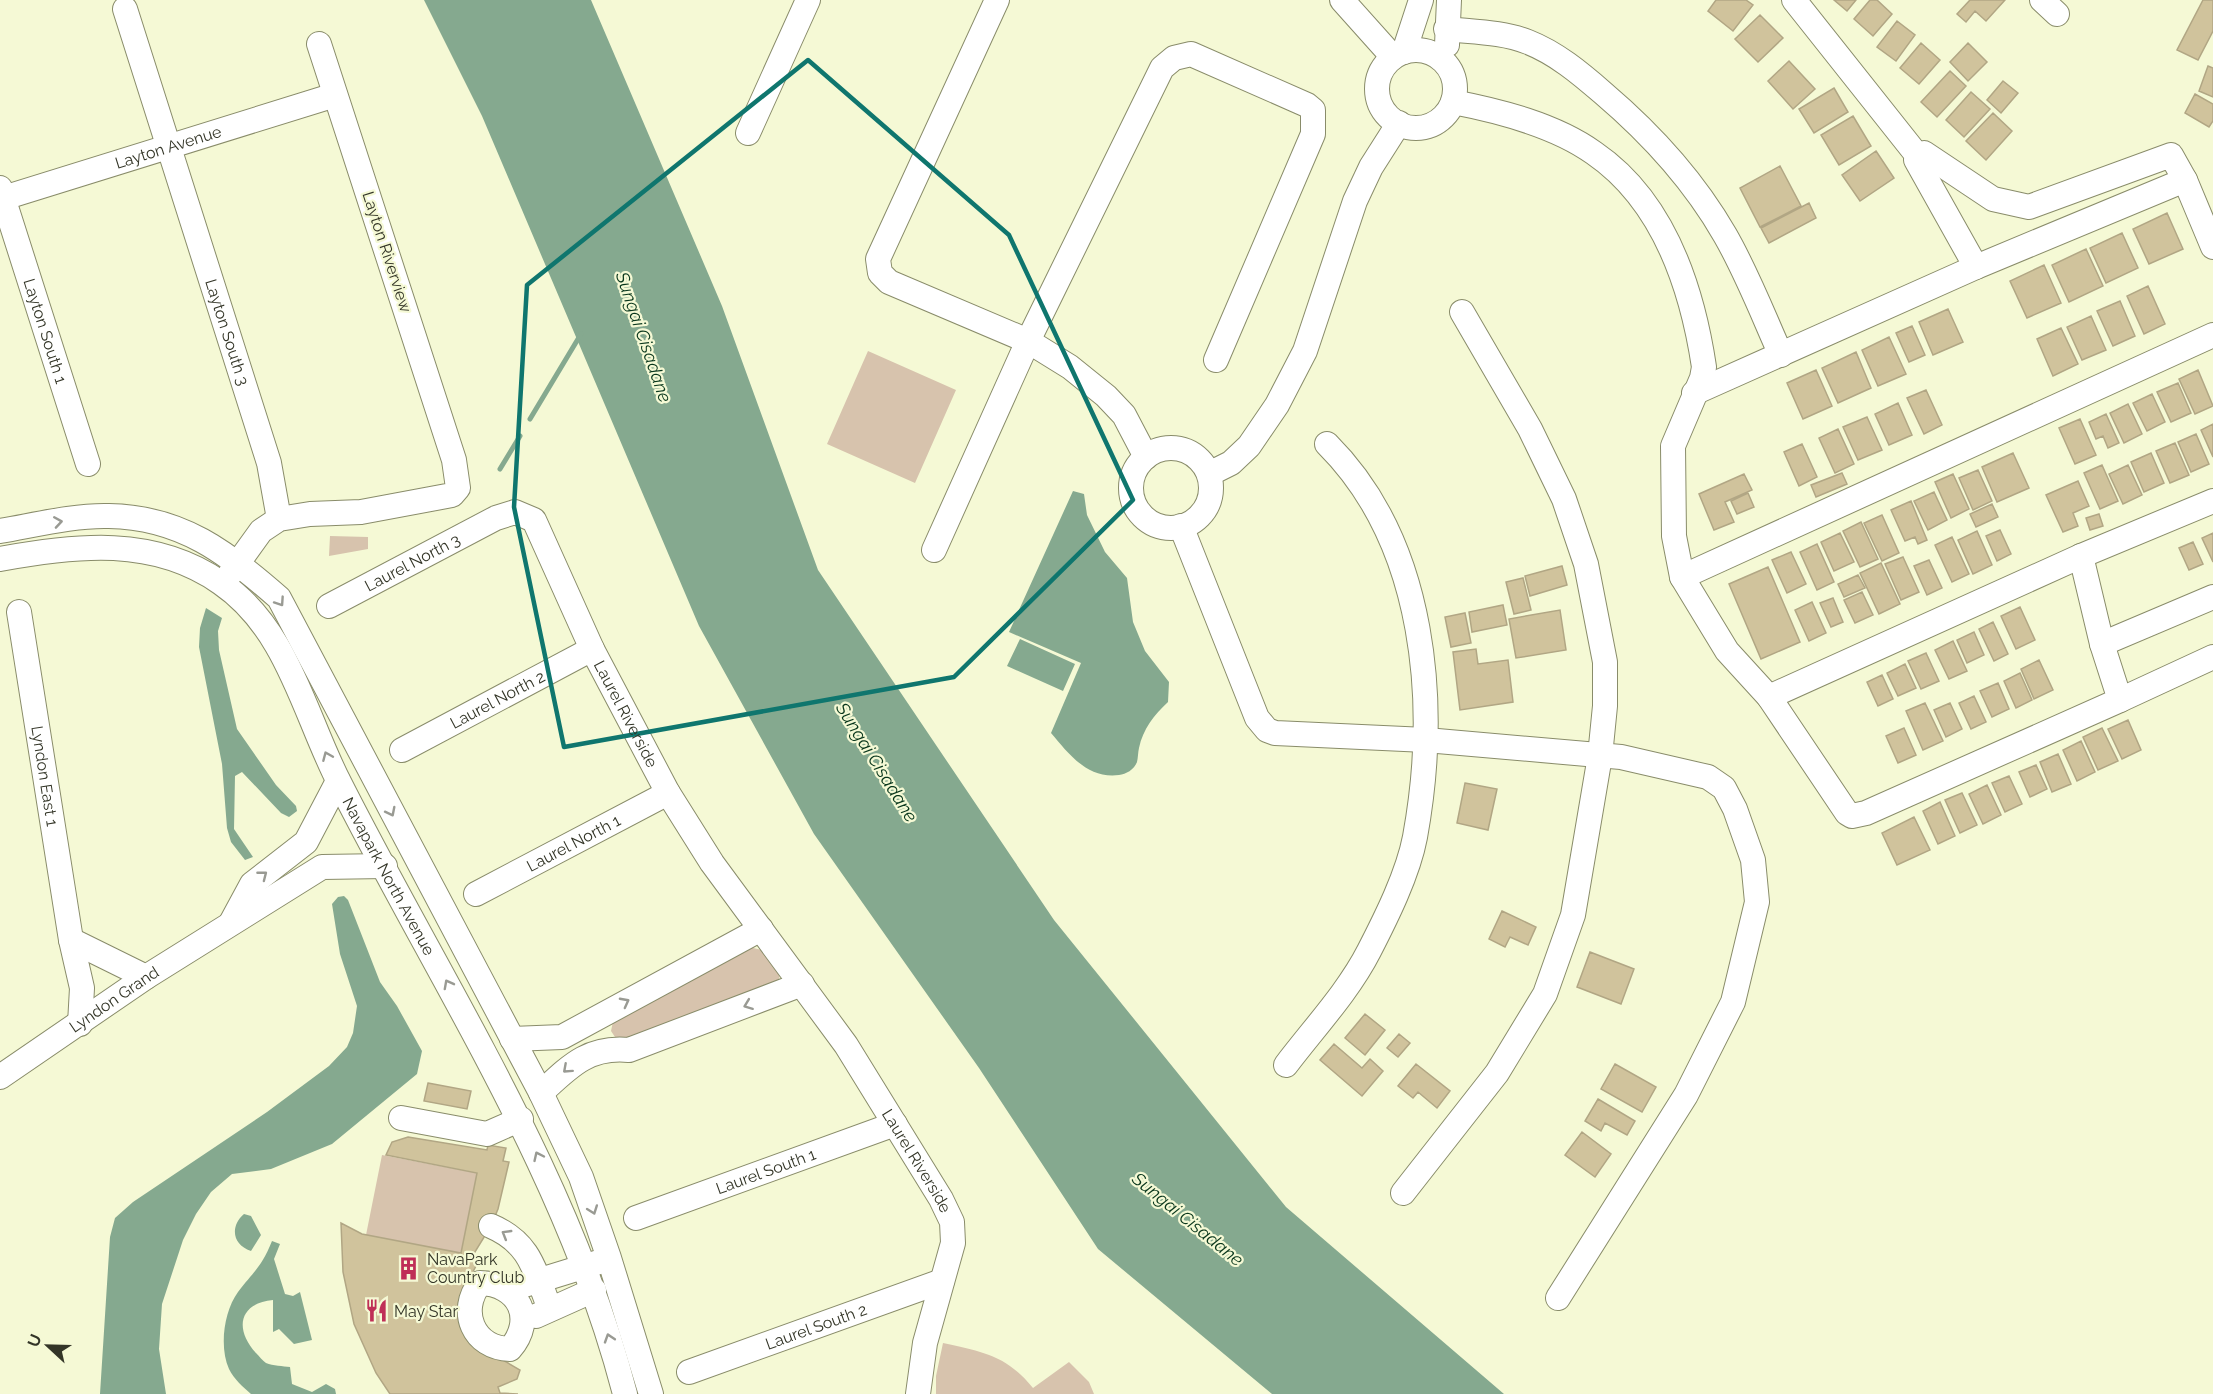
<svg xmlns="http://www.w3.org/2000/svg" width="2213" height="1394" font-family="Raleway,sans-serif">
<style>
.green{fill:#d7c3ad}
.water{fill:#85a98f}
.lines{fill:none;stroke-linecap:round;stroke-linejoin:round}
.stream{stroke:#85a98f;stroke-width:5}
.building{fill:#d0c39c;stroke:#b1a684;stroke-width:1.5}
.minor-casing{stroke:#898c6a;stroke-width:26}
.minor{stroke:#fff;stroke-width:24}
.oneway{stroke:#999a93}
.marked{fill:none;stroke:#0f766e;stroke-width:4.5;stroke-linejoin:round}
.labels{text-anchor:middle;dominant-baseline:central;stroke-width:4.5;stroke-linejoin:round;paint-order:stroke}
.street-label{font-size:16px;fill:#333527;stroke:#f5f9d5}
.poi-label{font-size:16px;fill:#333527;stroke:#f5f9d5;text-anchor:start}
.water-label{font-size:18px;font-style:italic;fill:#08361b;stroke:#f5f9d5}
</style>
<rect width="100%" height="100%" fill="#f5f9d5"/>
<path class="green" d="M868,351L956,390L915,483L827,444Z
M330,536L368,537V549L329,556Z
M749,947L766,951L781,971L779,979L772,985L624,1040L615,1037L611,1031L614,1017Z
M382,1155L477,1173L461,1253L366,1235Z
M943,1343C983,1352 1006,1355 1033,1388L1069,1362L1089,1382L1094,1394H936V1376Z"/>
<path class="water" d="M424,0H591L722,306L818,570L1054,920L1286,1207L1504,1394H1272L1098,1249L979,1068L814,834L699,626L482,116Z
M1073,491L1084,494L1087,515L1105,552L1127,578L1133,622L1145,651L1169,682L1168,702C1154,715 1143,729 1139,748C1138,752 1138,758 1137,762C1134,770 1126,774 1119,775C1087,779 1069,754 1051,733L1081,663L1009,632Z
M206,608L222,618L218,631L219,650L237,729L276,785L296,806L297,811L289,817L281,813L242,772L235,776L234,829L253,857L245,860L231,842L227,828L222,764L199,647L200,628Z
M1020,639L1075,664L1063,691L1007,666Z
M344,896L348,900L380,982L397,1006L422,1051L417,1074L332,1144L271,1169L232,1174L211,1192L196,1214L183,1240L162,1304L159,1349L166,1394H100L110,1237L115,1218L133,1202L267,1112L329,1066L347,1047L353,1033L357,1006L340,954L332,904L338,897Z
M244,1214L251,1216L261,1235L251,1251C232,1245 230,1226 244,1214Z
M272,1241L280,1244L274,1259L285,1294L293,1296L300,1292L312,1340L294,1344L279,1329L273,1332V1300C239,1303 234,1329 256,1353C259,1356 263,1361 266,1363C273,1366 283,1366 290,1367L292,1384L312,1392L326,1384L335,1389L336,1394H251C243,1387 234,1379 229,1369C219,1347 224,1311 238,1292C254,1271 261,1268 272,1241Z"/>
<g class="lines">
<path class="stream" d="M530,419L581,334
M500,469L520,436"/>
</g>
<path class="building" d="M1716,0H1746L1753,5L1733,31L1708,11Z
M1834,0H1856L1847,11Z
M1870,0H1877L1892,14L1873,36L1854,19Z
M1970,0H2005L1986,21L1975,11L1966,22L1957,14Z
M2203,0H2213V31L2198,60L2177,50Z
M1760,15L1783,38L1758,62L1735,39Z
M1897,21L1915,35L1896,61L1877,47Z
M1921,43L1940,60L1919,84L1900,68Z
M1968,43L1987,62L1968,81L1950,62Z
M1789,61L1815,89L1793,109L1768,81Z
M2208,66L2213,68V97L2199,91Z
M1950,71L1966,86L1937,117L1921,102Z
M2003,81L2018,93L2001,113L1987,100Z
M1834,88L1848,112L1814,133L1799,109Z
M1971,92L1990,109L1964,137L1946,120Z
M2195,94L2213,104V121L2209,127L2185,113Z
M1993,113L2012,131L1986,160L1966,141Z
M1853,116L1871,146L1839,165L1821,135Z
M1876,151L1894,178L1860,201L1842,175Z
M1780,166L1801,206L1760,227L1740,188Z
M1809,203L1816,218L1769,243L1761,228Z
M2167,213L2183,249L2149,264L2133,229Z
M2122,233L2138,268L2106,283L2090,248Z
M2086,249L2103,286L2069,302L2052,265Z
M2044,265L2061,303L2027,318L2010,281Z
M2148,286L2165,324L2144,334L2127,296Z
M2120,301L2135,336L2113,346L2097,311Z
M1948,309L1963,342L1933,355L1919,322Z
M2091,316L2106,350L2082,360L2067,327Z
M1912,326L1925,355L1909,362L1896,333Z
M2061,328L2078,364L2053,376L2037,339Z
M1889,337L1906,374L1878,386L1862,350Z
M1856,352L1871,388L1838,403L1822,368Z
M1816,370L1832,406L1803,419L1787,383Z
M2198,370L2213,406L2195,414L2179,379Z
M2178,383L2191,413L2171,422L2157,392Z
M1926,390L1942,425L1924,434L1907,398Z
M2152,394L2165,422L2147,431L2133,403Z
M1898,403L1912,435L1889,445L1875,414Z
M2128,404L2142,434L2124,443L2110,413Z
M2106,414L2119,443L2108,448L2103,436L2096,439L2089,422Z
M1867,417L1882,450L1858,460L1843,427Z
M2080,419L2096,455L2075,464L2059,428Z
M2213,424V457L2201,430Z
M1838,429L1854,464L1835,473L1819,438Z
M2196,434L2209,464L2191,472L2178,442Z
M2175,443L2189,475L2170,483L2156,451Z
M1802,444L1817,477L1799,486L1784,452Z
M2013,453L2029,488L1997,502L1982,467Z
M2151,453L2164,483L2144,492L2131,462Z
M2102,465L2118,501L2100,509L2084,473Z
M2128,465L2142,495L2123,504L2109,474Z
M1978,470L1992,501L1973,510L1959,478Z
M1842,473L1847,484L1816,497L1811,485Z
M1744,474L1752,490L1725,502L1734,522L1714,530L1699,494Z
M1953,474L1969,509L1951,518L1935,482Z
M2078,481L2089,506L2073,513L2078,526L2063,532L2046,495Z
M1934,492L1947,520L1928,530L1914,501Z
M1748,493L1754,507L1737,514L1731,501Z
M1911,501L1927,540L1918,544L1915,537L1905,541L1891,510Z
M1992,504L1998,517L1976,527L1970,514Z
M2099,514L2103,526L2090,530L2086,518Z
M1882,515L1899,553L1882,561L1864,523Z
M1861,522L1878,559L1860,567L1843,531Z
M2000,530L2011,554L1997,561L1986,536Z
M1977,531L1992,565L1973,574L1958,540Z
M1840,533L1854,562L1834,571L1821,542Z
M2213,533V562L2202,538Z
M1952,537L1969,574L1952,582L1935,545Z
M2193,542L2203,564L2189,570L2179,548Z
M1817,544L1834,582L1817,590L1800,552Z
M1791,552L1806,584L1787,593L1772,560Z
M1903,557L1919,592L1901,600L1885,564Z
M1929,560L1942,588L1927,595L1914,566Z
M1881,563L1900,604L1879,614L1860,573Z
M1562,566L1567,585L1530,596L1525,576Z
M1768,567L1800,642L1761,659L1729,584Z
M1858,575L1865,588L1844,597L1838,584Z
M1523,578L1531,610L1514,614L1506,582Z
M1862,592L1873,615L1855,623L1844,600Z
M1833,598L1843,622L1831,627L1820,603Z
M1812,602L1826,633L1809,641L1795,610Z
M1503,605L1507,625L1472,632L1469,612Z
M2020,607L2035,640L2016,649L2001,616Z
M1560,610L1566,650L1516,658L1509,619Z
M1465,613L1471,643L1451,647L1445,617Z
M1993,622L2008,654L1994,661L1979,629Z
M1974,632L1984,655L1967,663L1957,640Z
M1953,641L1967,671L1949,679L1935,650Z
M1476,649L1478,664L1508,660L1513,702L1460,710L1453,652Z
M1926,653L1939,681L1921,689L1908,661Z
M2039,660L2053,690L2034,699L2021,669Z
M1905,664L1916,688L1898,696L1887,673Z
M2020,673L2032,700L2016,708L2004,681Z
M1882,675L1893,699L1878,706L1867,682Z
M1998,683L2009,709L1992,717L1980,691Z
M1974,696L1986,722L1971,729L1959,703Z
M1925,703L1943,741L1923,750L1906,711Z
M1950,703L1962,729L1946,737L1934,710Z
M2128,720L2141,750L2122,759L2108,729Z
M1904,728L1916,755L1898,763L1886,736Z
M2102,728L2118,761L2098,770L2083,737Z
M2081,741L2095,772L2077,781L2063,750Z
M2058,754L2071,784L2052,792L2040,762Z
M2036,765L2047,789L2030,797L2019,772Z
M2009,776L2022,804L2005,812L1992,783Z
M1465,783L1497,789L1488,830L1457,823Z
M1987,785L2001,815L1983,824L1969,794Z
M1962,793L1977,825L1960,833L1945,800Z
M1940,802L1955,836L1938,844L1923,811Z
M1914,817L1930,850L1897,865L1882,833Z
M1502,911L1536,927L1528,945L1510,937L1505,947L1489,939Z
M1590,952L1634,969L1621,1004L1577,987Z
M1365,1014L1385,1030L1365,1055L1345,1038Z
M1399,1034L1410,1043L1398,1057L1387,1048Z
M1334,1044L1362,1068L1370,1059L1383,1071L1362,1096L1320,1060Z
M1416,1064L1450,1091L1437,1108L1418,1092L1413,1098L1398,1086Z
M1615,1064L1656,1087L1642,1112L1601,1089Z
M428,1083L471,1091L467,1109L424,1101Z
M1598,1099L1635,1121L1627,1135L1605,1123L1601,1131L1585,1121Z
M1582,1132L1611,1154L1595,1177L1565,1155Z
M408,1137L487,1150L488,1145L506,1148L503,1161L509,1162L498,1209L491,1226L473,1255L477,1264L461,1295L501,1359L520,1370L517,1379L498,1387L500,1393L518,1394H390L376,1373L354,1324L343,1272L341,1223L362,1234L461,1253L477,1173L386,1155L392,1142Z"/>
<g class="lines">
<defs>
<g id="minor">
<path d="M997,0L878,259L880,273L889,282L1028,341L1070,367L1106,396L1124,415L1146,457"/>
<path d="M1342,0L1393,57"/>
<path d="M1794,0L1917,155L1924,153L1993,199L2029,207L2171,155L2185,180L2213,247"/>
<path d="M2042,0L2057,14"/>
<path id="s1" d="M125,9L269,463L279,519"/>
<path d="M1446,29C1473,32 1503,32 1528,42C1556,53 1580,73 1603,93C1650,133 1694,181 1725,235C1747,273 1763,315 1781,355"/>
<path d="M1447,45L1449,0"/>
<circle cx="1416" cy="89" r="39"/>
<path d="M1404,52L1421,0"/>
<path d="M1453,102C1500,111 1555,125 1594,153C1664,201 1692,287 1704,367L1702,378L1673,446L1674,536L1682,577L1727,651L1769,697L1847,813L1852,816L1866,813L2120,700L2102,644L2081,556"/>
<path d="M748,133L808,0"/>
<path d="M1917,155L1916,160L1976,267"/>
<path id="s2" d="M0,188L88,464"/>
<path id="s3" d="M0,199L335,95"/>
<path d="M1694,393L1976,267L2185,180"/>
<circle cx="1171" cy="488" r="40"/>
<path d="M1209,474L1231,463L1249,446L1277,405L1305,351L1355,201L1371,167L1399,123"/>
<path d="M1181,526L1257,718L1267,730L1275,733L1426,740L1621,757L1708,777L1724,788L1735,809L1753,860L1757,902L1733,1002L1686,1095L1558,1298"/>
<path d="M0,531C35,525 74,515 109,516C181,517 228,553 279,598L541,1093L581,1177L609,1258L651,1394"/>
<path d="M934,550L1028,341L1162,68L1174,58L1191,54L1307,105L1313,110V134L1216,360"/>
<path id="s4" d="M0,559C76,545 154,536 221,583C288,629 304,714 339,782C441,984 568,1173 625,1394"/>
<path d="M230,574L261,531L279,519L310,514L361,512L452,495L458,488L454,460L319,44"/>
<path d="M1682,577L2213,335"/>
<path id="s5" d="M329,606L496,518L515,512L534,520L592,649L668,793L712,863L846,1045L941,1199L952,1222L953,1243L925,1343L918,1394"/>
<path id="s6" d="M19,612L71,940L82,988L80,1024"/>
<path d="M2102,644L2213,597"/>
<path d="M1769,697L2081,556L2213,501"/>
<path d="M2120,700L2213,657"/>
<path id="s7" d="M402,750L592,649"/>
<path id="s8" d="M476,894L668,793"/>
<path d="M232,921L252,884L306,842L338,781"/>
<path d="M71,940L146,977"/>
<path d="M512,1039L562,1037L761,929"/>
<path d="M1286,1065C1314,1028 1348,992 1369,951C1386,918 1408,874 1415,837C1439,705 1427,544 1327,444"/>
<path id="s9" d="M0,1077L146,977L322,867L385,866"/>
<path d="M541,1093C569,1067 588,1046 629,1050L802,984"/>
<path d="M401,1118L487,1134L521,1119"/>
<path d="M1403,1193L1497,1073L1545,994L1573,915L1600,756L1605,706V662L1586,564L1564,499L1530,429L1462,312"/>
<path id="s10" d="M636,1218L895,1124"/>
<path d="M491,1226C531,1243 535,1272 550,1309"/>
<path d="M480,1283C519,1284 536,1319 510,1349C473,1348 458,1311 480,1283Z"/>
<path d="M508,1290L599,1262"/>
<path d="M536,1316L594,1290"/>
<path id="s11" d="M689,1372L942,1281"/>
</g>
</defs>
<use href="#minor" class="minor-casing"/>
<use href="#minor" class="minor"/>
</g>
<defs><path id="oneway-chevron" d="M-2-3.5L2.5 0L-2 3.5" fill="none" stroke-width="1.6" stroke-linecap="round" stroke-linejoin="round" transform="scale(1.5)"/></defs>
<g class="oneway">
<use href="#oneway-chevron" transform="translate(58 522) rotate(-9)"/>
<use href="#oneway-chevron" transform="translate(280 602) rotate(56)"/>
<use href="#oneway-chevron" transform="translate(327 756) rotate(-113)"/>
<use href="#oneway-chevron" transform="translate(391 812) rotate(63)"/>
<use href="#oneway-chevron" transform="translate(263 875) rotate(-38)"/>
<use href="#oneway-chevron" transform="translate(448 984) rotate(-118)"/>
<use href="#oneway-chevron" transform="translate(625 1002) rotate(-28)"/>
<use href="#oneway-chevron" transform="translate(748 1005) rotate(159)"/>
<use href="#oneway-chevron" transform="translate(567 1069) rotate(138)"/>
<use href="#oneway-chevron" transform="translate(538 1156) rotate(-115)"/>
<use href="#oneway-chevron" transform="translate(593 1210) rotate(70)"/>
<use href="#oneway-chevron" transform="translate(506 1234) rotate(-149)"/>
<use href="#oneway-chevron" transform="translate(609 1338) rotate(-108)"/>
</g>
<path class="marked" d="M808,60L1009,235L1133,500L954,677L564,747L514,507L527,285Z"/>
<defs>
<symbol id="building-bare" viewBox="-9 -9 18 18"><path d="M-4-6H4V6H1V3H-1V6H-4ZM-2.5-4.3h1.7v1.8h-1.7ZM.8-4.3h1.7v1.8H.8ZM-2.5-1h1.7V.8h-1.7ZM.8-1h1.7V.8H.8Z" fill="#bf2f57" stroke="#f5f9d5" stroke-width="2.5" paint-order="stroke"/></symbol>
<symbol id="restaurant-bare" viewBox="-9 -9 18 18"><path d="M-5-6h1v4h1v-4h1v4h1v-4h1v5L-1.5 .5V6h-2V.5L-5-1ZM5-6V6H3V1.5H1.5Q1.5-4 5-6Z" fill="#bf2f57" stroke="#f5f9d5" stroke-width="2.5" paint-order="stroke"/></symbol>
</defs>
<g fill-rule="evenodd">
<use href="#building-bare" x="392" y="1252" width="33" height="33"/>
<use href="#restaurant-bare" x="360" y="1294" width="33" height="33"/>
</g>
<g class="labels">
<g class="street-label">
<text stroke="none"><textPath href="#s3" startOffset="176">Layton Avenue</textPath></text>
<text transform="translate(387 252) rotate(72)">Layton Riverview</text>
<text stroke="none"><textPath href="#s2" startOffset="150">Layton South 1</textPath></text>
<text stroke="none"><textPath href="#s1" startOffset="339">Layton South 3</textPath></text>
<text stroke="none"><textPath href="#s5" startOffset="94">Laurel North 3</textPath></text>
<text stroke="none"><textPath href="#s7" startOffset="108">Laurel North 2</textPath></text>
<text stroke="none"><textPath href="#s5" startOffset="444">Laurel Riverside</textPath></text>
<text stroke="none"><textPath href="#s6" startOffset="166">Lyndon East 1</textPath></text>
<text stroke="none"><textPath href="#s8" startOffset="110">Laurel North 1</textPath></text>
<text stroke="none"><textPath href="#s4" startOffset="570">Navapark North Avenue</textPath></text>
<text stroke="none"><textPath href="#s9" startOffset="138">Lyndon Grand</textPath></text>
<text stroke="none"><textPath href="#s5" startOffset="978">Laurel Riverside</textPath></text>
<text stroke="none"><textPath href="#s10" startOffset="138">Laurel South 1</textPath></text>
<text stroke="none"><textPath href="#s11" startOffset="135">Laurel South 2</textPath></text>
</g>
<g class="poi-label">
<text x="427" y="1259">NavaPark<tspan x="427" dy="18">Country Club</tspan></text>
<text x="394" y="1311">May Star</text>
</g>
<g class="water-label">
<text transform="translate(644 337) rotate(71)">Sungai Cisadane</text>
<text transform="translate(877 762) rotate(58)">Sungai Cisadane</text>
<text transform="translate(1188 1219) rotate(39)">Sungai Cisadane</text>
</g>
</g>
<g transform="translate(48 1346) rotate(292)" stroke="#f5f9d5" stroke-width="4.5" paint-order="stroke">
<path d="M0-4.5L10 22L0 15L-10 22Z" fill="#333527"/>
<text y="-9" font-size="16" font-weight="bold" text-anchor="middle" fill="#333527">U</text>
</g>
</svg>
